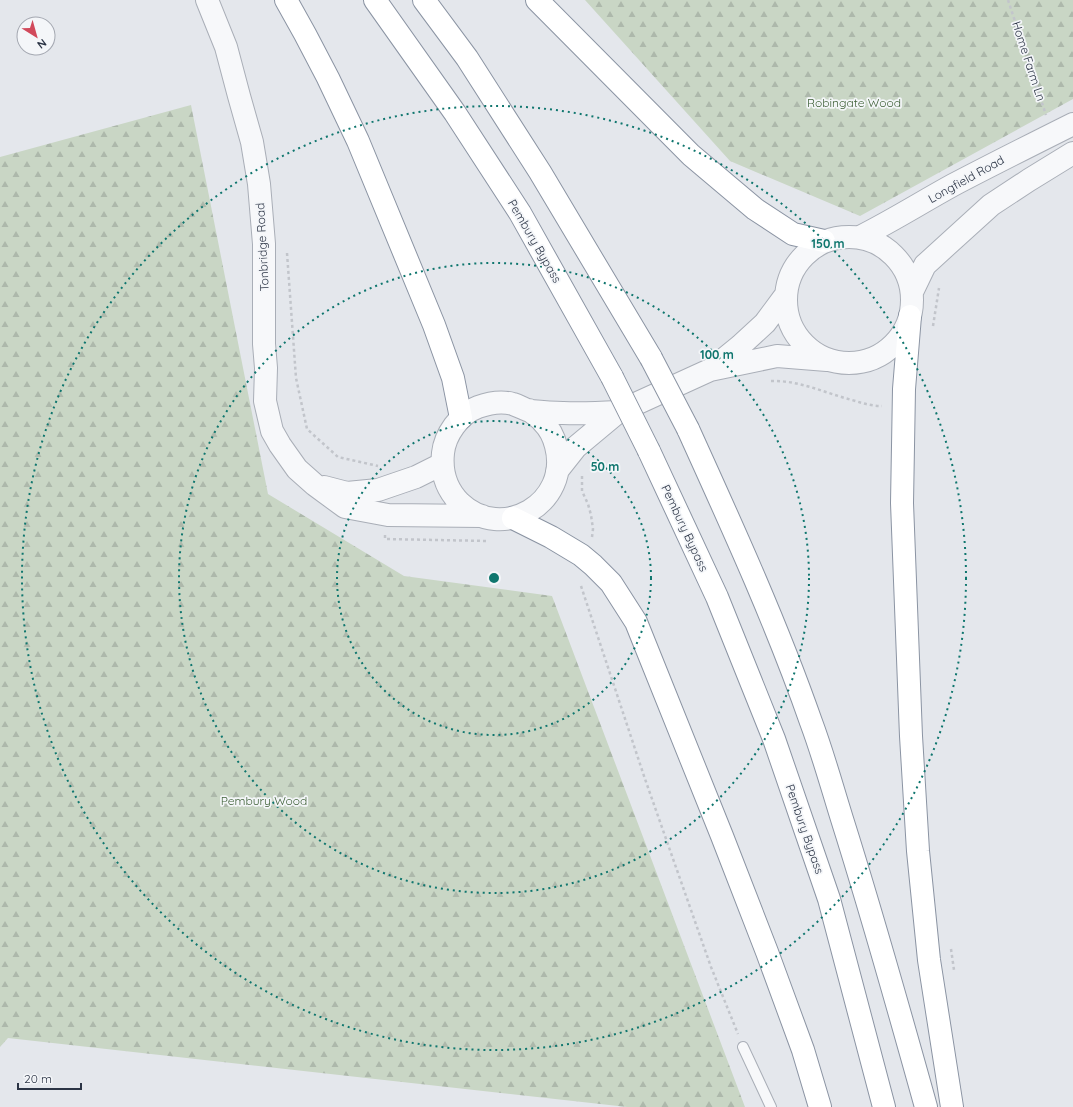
<svg xmlns="http://www.w3.org/2000/svg" width="1073" height="1107" font-family="Quicksand,sans-serif">
<style>
.forest{fill:url(#forest-firs)}
.lines{fill:none;stroke-linecap:round;stroke-linejoin:round}
.service-casing{stroke:#a9aeb7;stroke-width:12}
.tertiary-casing{stroke:#a9aeb7;stroke-width:24}
.trunk-casing{stroke:#8b94a3;stroke-width:24}
.path{stroke:#c2c5cb;stroke-width:2.5;stroke-dasharray:3 3;stroke-linecap:butt}
.service{stroke:#f7f8fa;stroke-width:10}
.tertiary{stroke:#f7f8fa;stroke-width:22}
.trunk{stroke:#fff;stroke-width:22}
.trunk-bridge-casing{stroke:#8b94a3;stroke-width:24;stroke-linecap:butt}
.trunk-bridge{stroke:#fff;stroke-width:22}
.ring{fill:none;stroke:#0f766e;stroke-width:2;stroke-dasharray:2 4}
.labels{text-anchor:middle;dominant-baseline:central;stroke-width:3.5;stroke-linejoin:round;paint-order:stroke}
.street-label{font-size:12px;fill:#2b3445;stroke:#f4f6f9}
.park-label{font-size:12px;fill:#3f6138;stroke:#f4f6f9}
.centre{fill:#0f766e;stroke:#f4f6f9;stroke-width:2}
.ring-label{font-size:12px;text-anchor:middle;font-weight:bold;fill:#0f766e;stroke:#f4f6f9;stroke-width:3.5;stroke-linejoin:round;paint-order:stroke}
</style>
<defs>
<pattern id="forest-firs" width="22" height="20" patternUnits="userSpaceOnUse"><rect width="22" height="20" fill="#c9d6c5"/><path d="M5 1l3.5 6h-7zM16 11l3.5 6h-7z" fill="#adb8ab"/></pattern>
</defs>
<rect width="100%" height="100%" fill="#e4e7ec"/>
<path class="forest" d="M585,0H1073V99L860,216L730,161Z
M191,105L268,494L404,576L552,596L745,1107H627L8,1038L0,1047V157Z"/>
<g class="lines">
<defs>
<path id="service" d="M743,1047L771,1107"/>
<path id="tertiary" d="M207,0L226,47L239,96L252,142L259,184L264,244V344L266,368L265,401L272,431L280,445L297,469L315,485L345,507L388,515L482,516
M786 300a63 63 0 1 1 126 0a63 63 0 1 1-126 0Z
M860,237C892,221 922,202 953,185C993,164 1033,144 1073,124
M912,292L925,265L991,205L1029,180L1073,153
M713,368L740,346L765,323L785,296
M529,410C534,414 540,418 543,422C549,428 554,438 556,446C571,503 502,543 460,503C446,489 441,472 443,453C445,435 459,414 478,407C489,403 502,401 513,404C519,406 524,409 530,411C541,412 553,413 563,413C581,414 600,413 618,412
M557,471L576,447L618,412L710,370L777,356L827,360
M324,487L347,493L378,490L416,477L442,464"/>
<path id="trunk" d="M286,0L305,34L328,78L358,141L434,325L453,378L461,418
M375,0L455,113L520,213L612,377
M424,0L467,58L540,172L651,358
M537,0L691,155L755,209L793,234L824,241
M910,316L904,389L902,503L911,736L918,851L929,960L952,1107
M688,429C732,526 776,622 811,722C823,754 832,787 842,819C872,914 899,1010 926,1107
M649,451L717,597L774,739L829,899L884,1107
M513,518L551,537L581,555L593,565L611,583L636,622L722,836L767,952L803,1050L820,1107"/>
</defs>
<use href="#service" class="service-casing"/>
<use href="#tertiary" class="tertiary-casing"/>
<use href="#trunk" class="trunk-casing"/>
<path class="path" d="M1008,0L1046,115
M287,253L296,378L307,429L338,457L378,466
M933,326L939,288
M771,381C799,380 825,393 852,400C862,403 871,406 882,406
M582,476V491L588,504L591,515L593,529L592,537
M385,535V539L488,541
M581,586L645,779L711,967L738,1034
M951,949L954,970"/>
<use href="#service" class="service"/>
<use href="#tertiary" class="tertiary"/>
<use href="#trunk" class="trunk"/>
<defs>
<path id="trunk-bridge" d="M651,358L688,429
M612,377L649,451"/>
</defs>
<use href="#trunk-bridge" class="trunk-bridge-casing"/>
<use href="#trunk-bridge" class="trunk-bridge"/>
</g>
<g class="ring">
<circle cx="494" cy="578" r="157"/>
<circle cx="494" cy="578" r="315"/>
<circle cx="494" cy="578" r="472"/>
</g>
<g class="labels">
<g class="street-label">
<text transform="translate(1029 61) rotate(72)">Home Farm Ln</text>
<text transform="translate(966 179) rotate(-29)">Longfield Road</text>
<text transform="translate(535 241) rotate(60)">Pembury Bypass</text>
<text transform="translate(262 247) rotate(-93)">Tonbridge Road</text>
<text transform="translate(685 528) rotate(65)">Pembury Bypass</text>
<text transform="translate(805 829) rotate(71)">Pembury Bypass</text>
</g>
<g class="park-label">
<text x="854" y="102">Robingate Wood</text>
<text x="264" y="800">Pembury Wood</text>
</g>
</g>
<circle cx="494" cy="578" r="6" class="centre"/>
<g class="ring-label">
<text x="828" y="248">150 m</text>
<text x="717" y="359">100 m</text>
<text x="605" y="471">50 m</text>
</g>
<g transform="translate(36 36) rotate(143)"><circle r="19" fill="#f4f6f9" stroke="#a4a8b1"/>
<path d="M0-3L7 15L0 10L-7 15Z" fill="#d1495b"/>
<text y="-6" font-size="11" font-weight="bold" text-anchor="middle" fill="#2b3445">N</text>
</g>
<path d="M18 1083v6h63v-6" fill="none" stroke="#2b3445" stroke-width="2"/>
<text x="24" y="1083" font-size="12" fill="#2b3445" stroke="#f4f6f9" stroke-width="3" paint-order="stroke">20 m</text>
</svg>
